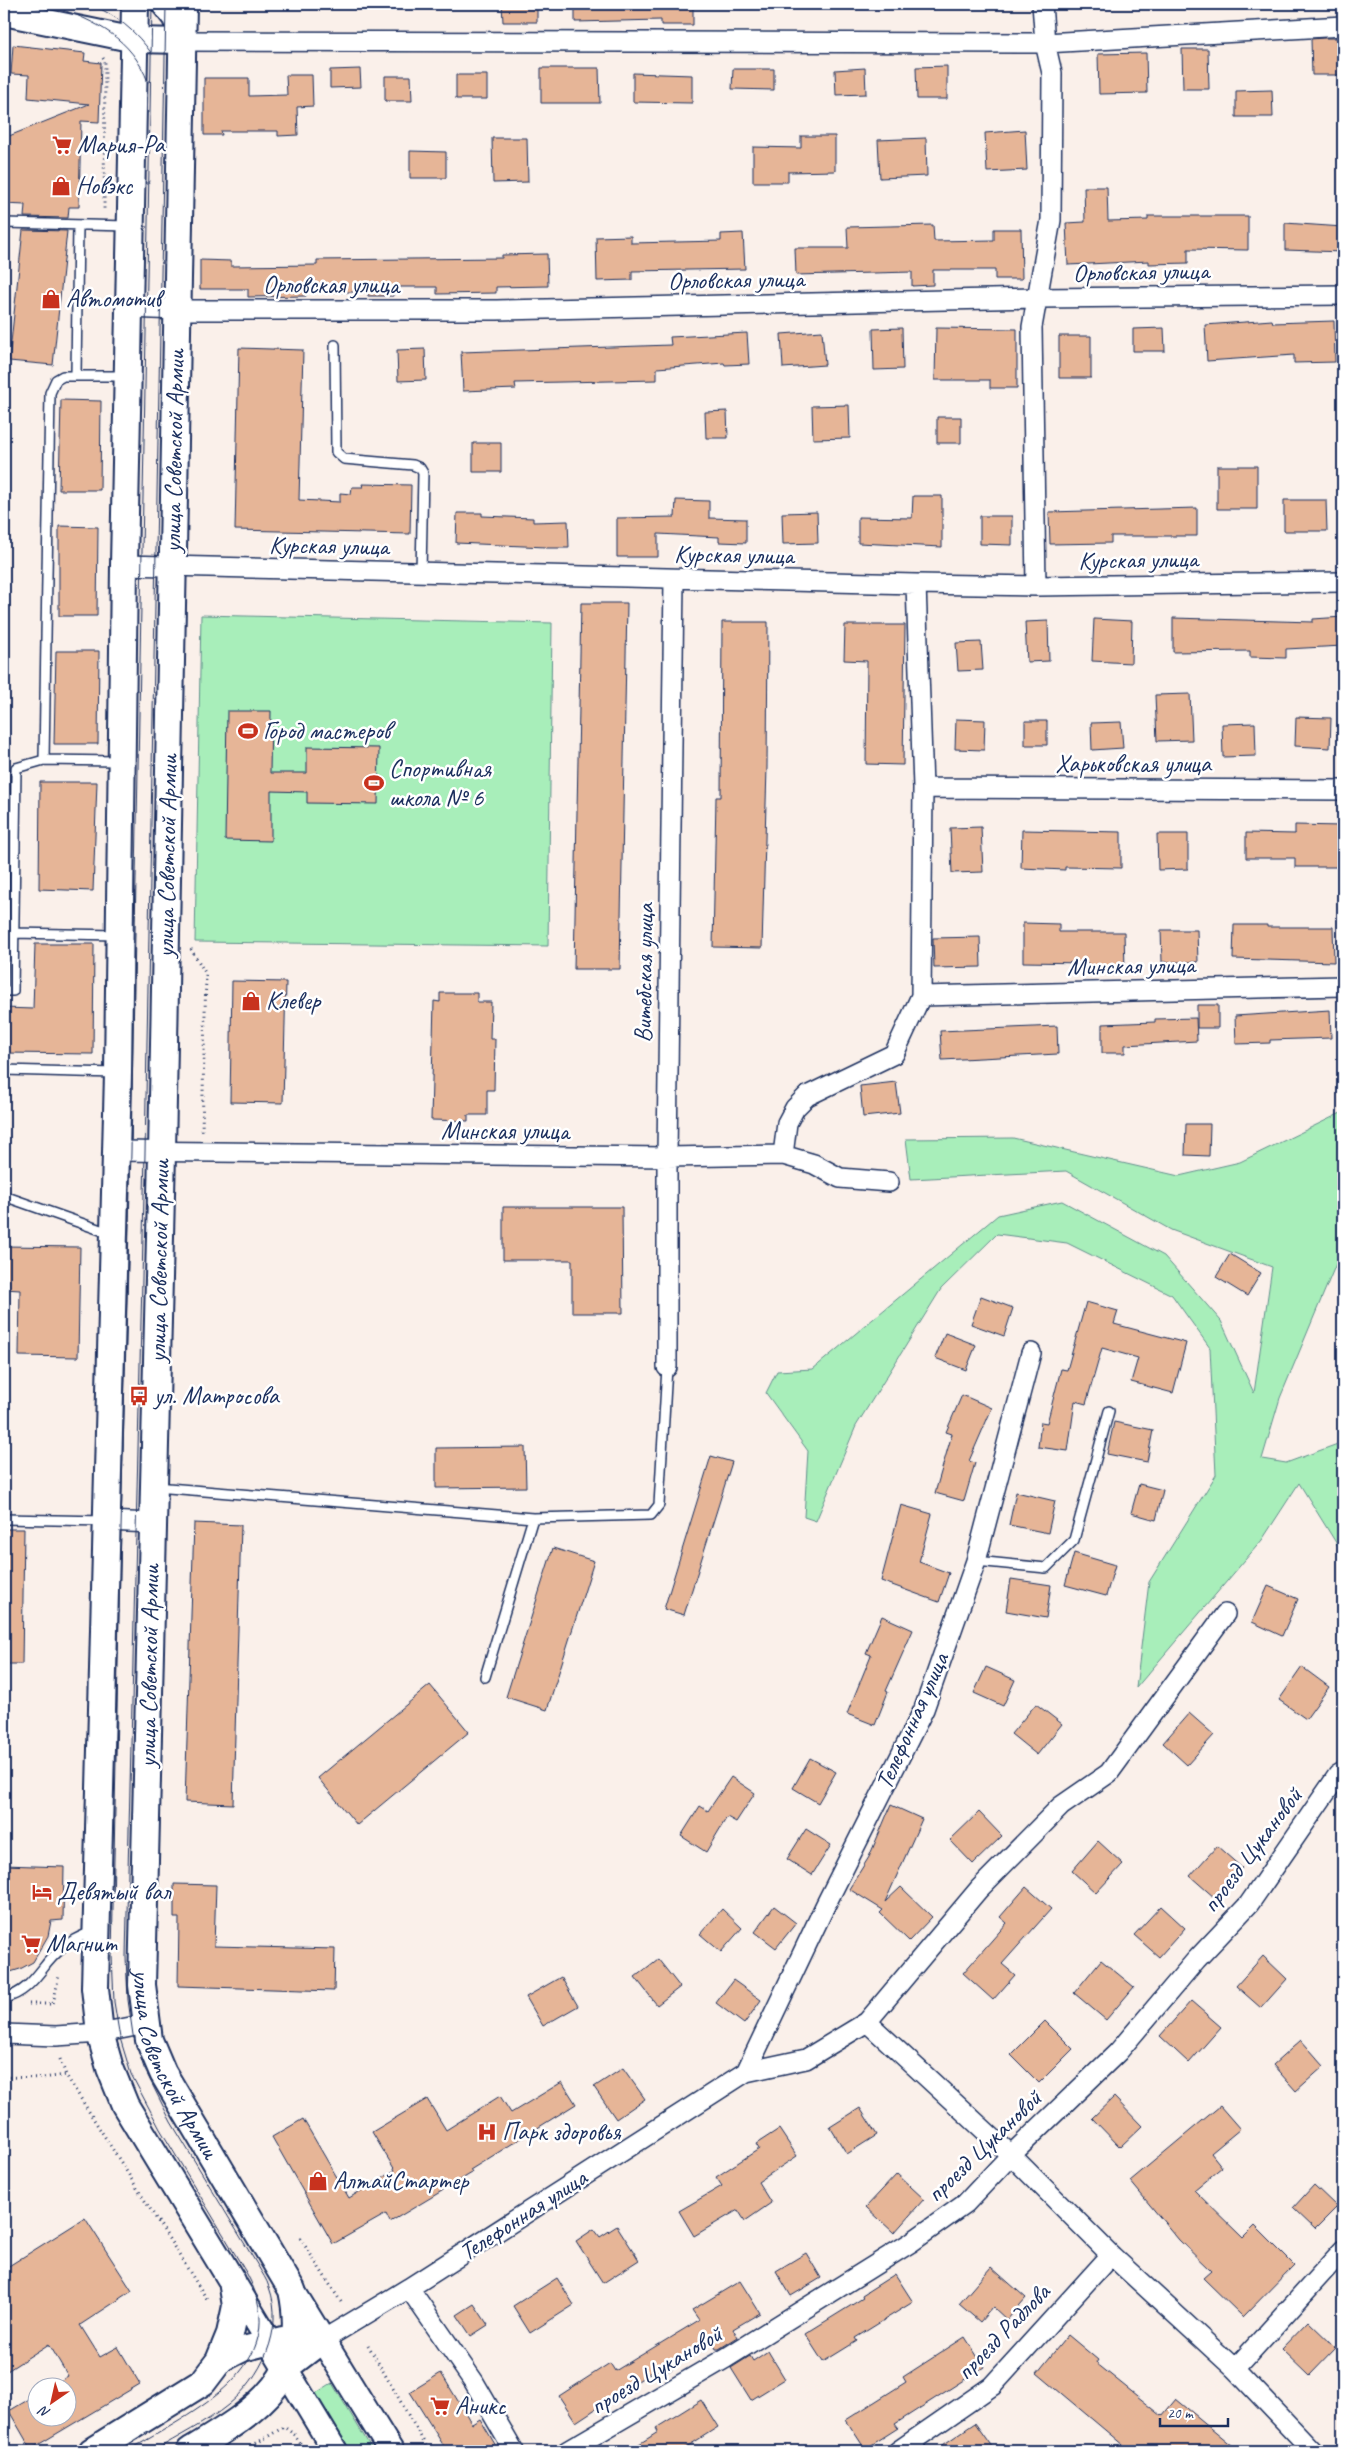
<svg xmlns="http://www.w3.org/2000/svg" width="1347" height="2455" font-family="Caveat,sans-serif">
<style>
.green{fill:#a8eeba;stroke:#628e8c}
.building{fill:#e6b597;stroke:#1b2f5e}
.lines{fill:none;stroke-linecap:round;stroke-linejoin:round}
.service-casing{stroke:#1b2f5e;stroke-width:12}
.minor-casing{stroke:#1b2f5e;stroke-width:22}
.tertiary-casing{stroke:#1b2f5e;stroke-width:28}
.secondary-casing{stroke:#1b2f5e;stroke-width:30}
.path{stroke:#1b2f5e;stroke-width:3;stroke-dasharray:1 4;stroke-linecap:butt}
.service{stroke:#fff;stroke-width:9}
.minor{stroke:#fff;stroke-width:19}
.tertiary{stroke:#fff;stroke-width:24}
.secondary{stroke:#fff;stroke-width:26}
.tram{stroke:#1b2f5e;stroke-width:1}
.labels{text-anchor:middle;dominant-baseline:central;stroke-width:5;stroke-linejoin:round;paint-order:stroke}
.poi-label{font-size:25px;fill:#1b2f5e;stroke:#fff;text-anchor:start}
.street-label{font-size:25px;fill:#1b2f5e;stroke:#fff}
</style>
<rect width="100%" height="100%" fill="#faf0ea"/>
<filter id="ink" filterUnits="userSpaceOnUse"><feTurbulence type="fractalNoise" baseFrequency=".02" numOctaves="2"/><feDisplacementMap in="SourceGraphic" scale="10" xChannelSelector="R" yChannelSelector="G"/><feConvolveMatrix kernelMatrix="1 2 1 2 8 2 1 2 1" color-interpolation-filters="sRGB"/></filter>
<g filter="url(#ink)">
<path class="green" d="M201,615L552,623L548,946L195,942Z
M1343,1112V1247L1280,1398L1262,1459L1286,1463L1343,1442V1554L1299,1483L1262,1540L1136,1688L1149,1582L1216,1475L1210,1348L1172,1295L1067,1243L997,1234L941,1289L856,1426L816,1521L804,1517L808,1451L766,1393L777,1371L813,1369L998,1215L1062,1201L1164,1256L1221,1321L1254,1393L1272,1267L1171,1230L1066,1171L911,1179L906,1139L1013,1138L1179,1176L1240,1162Z
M332,2383L373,2451H351L316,2393Z"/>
<path class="building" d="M502,4H537V22H503Z
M575,4H693V25H661V20L575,22Z
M1324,38H1343V75H1312L1311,39Z
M13,45L85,53L84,61L101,63L99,122L81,121L79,207H69L68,218L24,217L25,205L4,204V138L89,104L28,98L29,75L11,74Z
M1182,49H1208L1209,89H1183Z
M1146,53L1147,93L1099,94L1098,54Z
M947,66V99H917L916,67Z
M541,68H599L600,103H541Z
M865,68L866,94L836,95L835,70Z
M360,69L361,87L330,88V70Z
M733,69H774V90L732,89Z
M633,73L692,75V103L633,102Z
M286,75H312L313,106L297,107L298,135L278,136V131H221L222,135H204V78H249V96L287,95Z
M456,75H487V99H456Z
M385,76H411L412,101H385Z
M1272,90L1273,117H1236V91Z
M1025,130L1027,170L987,172L985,133Z
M801,136H835V171L788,172V182H753V147L801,148Z
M492,138H527L528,182L493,183Z
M926,138L927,176L880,178L878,140Z
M410,151L446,152V178H410Z
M1084,187H1107L1108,221L1148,220V216H1248V250L1188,249V263L1149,264V261L1068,265L1066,223L1085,222Z
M1285,223L1343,227V252L1285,250Z
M933,225L934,241L994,240V229H1021L1022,279H995V270H933V285L912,286V272L796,275L795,248H848L847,227Z
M23,230L67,231L53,365L9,361Z
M743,233L745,269L632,271V280L597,281L596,237L631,236V243L721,241V234Z
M547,254L548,286L496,287V293L437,294V287H393V296H368V292H306V296L248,297V289H200V260L231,261V266L317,265V260L502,258V255Z
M1272,320L1273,323L1334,321L1335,362L1294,363V355L1207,361L1205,325Z
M902,328L903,369L874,370L873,329Z
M936,328L1017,329V388H990V380H935Z
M1164,328L1165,351H1133V329Z
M822,331L825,365L783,368L781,334Z
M747,333L749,364L725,365L724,363L657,368V380L515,383L516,389L463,391L461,352L671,345L670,337Z
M1059,336H1091V378H1059Z
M239,348L303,350L299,500L340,502V493L351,494L352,487H363L362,484L411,485L410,534L235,530Z
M425,349L426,380L398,381L397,350Z
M61,400L101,401L100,490H59Z
M849,405L850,438L813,439L812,406Z
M727,411L728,438H706L705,412Z
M937,417H961V443H937Z
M473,443H501V472H473Z
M1217,466H1257V509H1217Z
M913,496H942V547L858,543V517L912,518Z
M676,500L709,501V518L746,519V543L719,542V537L658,534V557H617V518L675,517Z
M1284,500H1326L1327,531H1284Z
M1197,508V536H1111V543L1050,544L1049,512Z
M817,512L818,543L783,544L782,513Z
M457,513H482V516L533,518V522L568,521L569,548H546V547L456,543Z
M980,516H1012V545L980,544Z
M59,526L98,527L97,616H59Z
M581,603H627L620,969H574Z
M1343,617V646L1286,649V658L1250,657V651L1173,652V618L1313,622V619Z
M1094,619L1132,621L1131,663L1092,661Z
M1048,621L1049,661L1027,662L1025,622Z
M722,622H768L767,767L762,948L713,947L716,797H721Z
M845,625H905L903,765L866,764L867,661L844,660Z
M981,642L983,670L958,671L956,643Z
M56,651H99L98,744H54Z
M1190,694L1192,740L1157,741L1155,695Z
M227,711H271L270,773H307V747L379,748L378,804L307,803V792L271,791V841L225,840Z
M1296,717L1331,718L1330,748L1295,746Z
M956,719L985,720L984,750L955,749Z
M1025,721H1047V745H1025Z
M1121,722L1123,748L1092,750L1091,723Z
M1255,723L1256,756L1223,757L1222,724Z
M40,782H97L93,891L39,889Z
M1295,825L1341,826L1340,867H1295V858H1246V833L1295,834Z
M981,827L983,872L952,873L950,828Z
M1022,830L1121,832V868L1065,867V870L1021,868Z
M1157,834H1188V869L1158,870Z
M1023,923L1059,924V932H1124L1125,970H1088V963L1023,962Z
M1234,925H1267V927H1333L1334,962L1233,959Z
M1161,930H1197L1198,962H1162Z
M980,937L981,967L934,968L933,938Z
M35,944H94L93,1054L4,1053V1008L33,1009Z
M232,981L286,982L283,1103L230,1102Z
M440,993H477V1002H491L490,1039H495L494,1090H487V1115H468V1121L431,1120L434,1001L440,1002Z
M1197,1005H1218V1028H1197Z
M1330,1010L1331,1038L1270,1040V1043L1236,1044L1235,1016Z
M1196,1018L1197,1041L1125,1045V1053H1102V1024L1155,1022V1019Z
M1057,1026L1058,1054L942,1060L940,1031Z
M896,1082L900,1113L863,1117L860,1086Z
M1186,1124H1210L1209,1156L1185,1155Z
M503,1207H622L623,1313H572V1260H503Z
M4,1246L80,1247L78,1357L19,1356L20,1290L4,1289Z
M1230,1254L1261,1273L1247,1296L1216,1277Z
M981,1296L1013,1308L1004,1336L971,1324Z
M1086,1302L1118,1311L1114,1324L1186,1343L1173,1393L1131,1382L1138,1358L1102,1348L1086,1404L1075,1401L1068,1451L1038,1447L1041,1422L1047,1423L1061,1369L1067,1370Z
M945,1333L976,1345L966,1370L935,1358Z
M962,1395L992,1408L969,1461L975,1463L964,1501L935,1493L952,1434L946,1432Z
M1114,1422L1153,1430L1147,1462L1107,1454Z
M525,1447L526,1487L436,1488V1448Z
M711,1456L732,1462L684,1615L664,1609Z
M1139,1484L1163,1490L1156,1520L1131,1513Z
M1016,1492L1055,1501L1048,1533L1009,1525Z
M901,1505L932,1514L919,1562L949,1573L939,1602L881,1581Z
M194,1523L241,1525L233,1804L185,1802Z
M4,1529H24L22,1664H4Z
M553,1548L594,1561L547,1710L506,1697Z
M1074,1553L1115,1565L1106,1596L1065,1585Z
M1011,1579L1051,1585L1046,1618L1006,1611Z
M1268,1586L1298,1599L1282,1636L1252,1622Z
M882,1616L913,1630L886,1691L888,1692L875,1725L847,1714L871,1655L866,1653Z
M986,1667L1015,1680L1003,1706L974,1693Z
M1302,1667L1329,1687L1306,1719L1279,1700Z
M430,1685L469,1732L357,1825L318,1778Z
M1036,1704L1062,1724L1037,1755L1011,1734Z
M1189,1713L1214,1735L1187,1765L1163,1743Z
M810,1758L836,1772L818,1803L793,1788Z
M731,1777L755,1793L736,1822L727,1817L706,1852L681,1836L700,1806L708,1811Z
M891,1805L922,1819L885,1902L901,1887L932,1917L909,1941L880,1913L883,1910L849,1889L869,1857Z
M979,1812L1002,1836L973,1864L950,1840Z
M806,1829L831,1845L812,1875L787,1859Z
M1098,1841L1123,1864L1096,1893L1072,1871Z
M1217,1846L1242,1868L1215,1898L1190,1876Z
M4,1865L64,1867L63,1920L51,1921L48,1936L33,1962L20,1969L4,1974Z
M174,1884L216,1885L214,1946L335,1949L334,1991L178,1986L179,1918H174Z
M1026,1887L1051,1909L1002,1964L1015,1975L993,2000L963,1973L1007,1923L1000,1917Z
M774,1906L796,1923L776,1948L755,1932Z
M1161,1906L1185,1928L1159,1957L1134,1935Z
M722,1909L742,1928L721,1952L700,1934Z
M1263,1956L1287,1979L1261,2008L1236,1986Z
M658,1959L680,1987L657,2005L635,1977Z
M1101,1960L1134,1987L1106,2020L1074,1993Z
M561,1977L578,2006L543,2026L526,1997Z
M733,1980L761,2000L744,2024L716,2003Z
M1191,2001L1221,2027L1189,2063L1160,2036Z
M1045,2021L1073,2049L1039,2083L1011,2055Z
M1301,2040L1324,2066L1296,2091L1273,2065Z
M623,2068L645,2099L616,2119L594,2087Z
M562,2082L576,2104L470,2170L472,2173L390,2222L386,2214L333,2244L272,2137L303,2119L349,2198L395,2170L372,2132L427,2099L446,2130L500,2096L511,2113Z
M1114,2097L1142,2126L1120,2147L1092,2118Z
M1220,2106L1240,2129L1211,2153L1222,2167L1194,2190L1243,2238L1255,2226L1294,2265L1243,2317L1203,2278L1211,2271L1179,2240L1130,2181Z
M860,2108L877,2135L847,2154L830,2127Z
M779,2129L797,2156L758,2182L771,2203L745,2221L738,2210L694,2236L679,2211L722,2186L716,2177L759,2149L756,2144Z
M897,2174L924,2199L894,2233L866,2207Z
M1314,2185L1337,2207L1315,2229L1293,2208Z
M85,2218L132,2291L80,2325L100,2357L118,2347L140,2384L31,2449L9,2411L38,2394V2418H68V2388H49L68,2376L49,2344L4,2373V2269Z
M617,2226L639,2260L603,2283L576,2241L594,2229L600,2237Z
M806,2253L821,2278L791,2296L776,2271Z
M991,2267L1026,2298L1007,2320L993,2307L980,2322L959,2304Z
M895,2274L913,2302L855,2338L857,2341L823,2362L805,2334L863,2298L862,2295Z
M557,2278L574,2305L530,2333L513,2306Z
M740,2281L760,2313L733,2329L738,2337L719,2349H716L713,2343L658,2378L653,2371L576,2422L559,2396L610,2363L615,2371L699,2320L692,2310Z
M474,2304L488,2325L471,2336L457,2315Z
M1308,2321L1336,2348L1309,2376L1281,2349Z
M1068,2335L1098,2360L1096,2363L1162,2416L1176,2399L1239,2451H1130L1037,2373Z
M965,2337L984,2367L895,2424L898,2428L865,2449L846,2420L906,2382L903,2377Z
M768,2351L785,2379L751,2400L731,2368L750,2356L753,2361Z
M441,2373L472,2424L480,2419L499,2451H447L410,2392Z
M701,2400L718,2427L680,2451H628L658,2432L656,2428Z
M975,2423L995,2451H934Z"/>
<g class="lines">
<defs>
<path id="service" d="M4,223L128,226
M335,345L336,452L344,459L413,465L420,468L423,473L421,573
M76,375L78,225
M44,760L50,393L56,380L63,376H125
M13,933L117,935
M4,991H13L16,768L44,760L118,761
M4,1070L115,1073
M4,1196L112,1234
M156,1487L533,1518L651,1515L659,1505L667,1367
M4,1519L105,1521
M976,1561L1046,1568L1074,1540L1109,1411
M485,1677L533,1518
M4,1998C25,1994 36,1977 48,1962C61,1947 75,1937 93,1932
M916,2440L922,2451"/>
<path id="minor" d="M182,41L1045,43L1343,26
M129,308L177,310H497L1038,298L1343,295
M124,565L916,584L1036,586L1343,582
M1036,586L1032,327L1051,220L1052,73L1045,43L1042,4
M923,788L1343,790
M921,996L1343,986
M116,1151L667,1157L783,1155L814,1164L840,1178L889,1182
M783,1155L787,1123L795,1108L807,1096L894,1054L921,996L923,788L916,584
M667,1367V1157L674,579
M106,1521L152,1523
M867,2022L1011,2155L1111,2255L1235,2369L1313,2451
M4,2034L56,2036L100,2033L146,2024
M746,2072L825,1906L924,1709L976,1561L1031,1353
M409,2288L474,2382L514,2451
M323,2340L409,2288L746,2072L806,2059L867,2022L979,1889L1061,1806L1109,1773L1225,1614
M1235,2369L1343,2250
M567,2451L726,2358L910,2243L965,2204L1011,2155L1118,2052L1196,1960L1249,1904L1338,1775L1343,1772
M898,2451L992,2386L1111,2255"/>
<path id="tertiary" d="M4,13L135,40L182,41L175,18L164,4
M233,2282L335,2451
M292,2290L391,2451
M219,2361L243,2349L282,2339
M285,2369L323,2340"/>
<g id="secondary">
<path id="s1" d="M183,4L162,1153L142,1985L149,2040L163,2073L292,2290C311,2379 257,2410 190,2451"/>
<path d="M92,2451L203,2382L219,2361L230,2334L236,2306L232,2281L125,2105L110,2068L100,2033L95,1988L118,1073L124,565L135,4"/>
</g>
</defs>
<use href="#service" class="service-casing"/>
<use href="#minor" class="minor-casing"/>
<use href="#tertiary" class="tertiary-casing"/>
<use href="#secondary" class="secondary-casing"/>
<path class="path" d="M103,58L105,61L104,211
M191,949L206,974L202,1132
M29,2004H53L59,1975
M60,2059L66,2075L208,2301
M4,2077L42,2078L66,2075
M300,2238L341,2302
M368,2345L429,2451
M243,2451L284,2427L295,2435L305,2451"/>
<use href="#service" class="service"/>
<use href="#minor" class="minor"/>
<use href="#tertiary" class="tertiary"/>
<use href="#secondary" class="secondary"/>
<path class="tram" d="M22,4L78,7L96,4
M90,4C116,15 136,31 152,54
M55,7C95,21 132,38 148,82
M128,2451C192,2412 297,2367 247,2274L160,2129L131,2074L120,2038L114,2002L112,1956L120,1566L131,1152L152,4
M154,2451C178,2436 206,2423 228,2405C261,2378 285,2330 269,2287C267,2280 262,2273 258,2266L171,2122L144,2068L133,2035L128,2000L126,1957L145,1153L166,4"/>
</g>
</g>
<defs>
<symbol id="supermarket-bare" viewBox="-9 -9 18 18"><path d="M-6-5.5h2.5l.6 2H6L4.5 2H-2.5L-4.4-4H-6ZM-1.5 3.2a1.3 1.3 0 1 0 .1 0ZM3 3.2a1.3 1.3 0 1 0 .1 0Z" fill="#c8321e" stroke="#fff" stroke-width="2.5" paint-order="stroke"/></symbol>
<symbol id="shop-bare" viewBox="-9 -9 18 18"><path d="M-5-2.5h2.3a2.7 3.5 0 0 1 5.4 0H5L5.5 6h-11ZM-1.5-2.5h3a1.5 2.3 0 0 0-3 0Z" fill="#c8321e" stroke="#fff" stroke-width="2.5" paint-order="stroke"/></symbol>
<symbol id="stadium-bare" viewBox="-9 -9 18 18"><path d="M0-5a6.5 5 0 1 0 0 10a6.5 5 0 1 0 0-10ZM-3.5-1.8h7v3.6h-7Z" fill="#c8321e" stroke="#fff" stroke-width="2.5" paint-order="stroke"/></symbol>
<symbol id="bus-bare" viewBox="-9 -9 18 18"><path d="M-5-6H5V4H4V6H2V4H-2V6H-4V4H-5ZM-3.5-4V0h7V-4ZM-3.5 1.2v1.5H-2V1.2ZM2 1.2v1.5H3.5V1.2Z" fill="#c8321e" stroke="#fff" stroke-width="2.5" paint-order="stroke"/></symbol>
<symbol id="hotel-bare" viewBox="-9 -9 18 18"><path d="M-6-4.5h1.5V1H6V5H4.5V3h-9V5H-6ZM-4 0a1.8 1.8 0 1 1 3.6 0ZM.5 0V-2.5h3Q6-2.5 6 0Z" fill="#c8321e" stroke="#fff" stroke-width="2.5" paint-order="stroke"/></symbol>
<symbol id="hospital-bare" viewBox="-9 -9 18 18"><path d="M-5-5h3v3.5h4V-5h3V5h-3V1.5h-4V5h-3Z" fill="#c8321e" stroke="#fff" stroke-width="2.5" paint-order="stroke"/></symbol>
</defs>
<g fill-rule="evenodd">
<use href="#supermarket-bare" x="48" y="131" width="28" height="28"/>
<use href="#shop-bare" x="47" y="172" width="28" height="28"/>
<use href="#shop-bare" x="37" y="285" width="28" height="28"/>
<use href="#stadium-bare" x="234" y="717" width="28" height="28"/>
<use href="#stadium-bare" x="360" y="769" width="28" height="28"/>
<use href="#shop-bare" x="237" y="987" width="28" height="28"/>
<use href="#bus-bare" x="125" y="1382" width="28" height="28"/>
<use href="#hotel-bare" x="28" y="1878" width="28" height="28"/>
<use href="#supermarket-bare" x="17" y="1930" width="28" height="28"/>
<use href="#hospital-bare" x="473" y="2118" width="28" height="28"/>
<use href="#shop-bare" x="304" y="2167" width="28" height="28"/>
<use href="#supermarket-bare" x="426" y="2392" width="28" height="28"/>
</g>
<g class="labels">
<g class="poi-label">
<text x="77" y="145">Мария-Ра</text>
<text x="76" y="186">Новэкс</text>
<text x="66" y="299">Автомотив</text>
<text x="263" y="731">Город мастеров</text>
<text x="389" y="769">Спортивная<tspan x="389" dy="29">школа № 6</tspan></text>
<text x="266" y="1001">Клевер</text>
<text x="154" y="1396">ул. Матросова</text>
<text x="57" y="1892">Девятый вал</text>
<text x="46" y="1944">Магнит</text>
<text x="502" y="2132">Парк здоровья</text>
<text x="333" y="2181">АлтайСтартер</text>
<text x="455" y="2406">Аникс</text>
</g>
<g class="street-label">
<text transform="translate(1141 272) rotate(-1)">Орловская улица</text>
<text transform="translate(736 280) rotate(-1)">Орловская улица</text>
<text x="331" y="285">Орловская улица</text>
<text transform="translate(174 451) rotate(-89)">улица Советской Армии</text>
<text transform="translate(329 546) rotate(1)">Курская улица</text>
<text transform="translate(734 555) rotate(1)">Курская улица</text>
<text transform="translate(1138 560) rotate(-1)">Курская улица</text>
<text x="1133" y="764">Харьковская улица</text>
<text transform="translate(167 856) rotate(-89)">улица Советской Армии</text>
<text transform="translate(1131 966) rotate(-1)">Минская улица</text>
<text transform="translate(644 973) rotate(-89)">Витебская улица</text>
<text x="505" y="1131">Минская улица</text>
<text transform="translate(159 1261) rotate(-89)">улица Советской Армии</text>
<text transform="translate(149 1666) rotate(-89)">улица Советской Армии</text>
<text transform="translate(912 1721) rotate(-66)">Телефонная улица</text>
<text transform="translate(1252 1850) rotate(-53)">проезд Цукановой</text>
<text stroke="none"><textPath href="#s1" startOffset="2068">улица Советской Армии</textPath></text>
<text transform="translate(984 2146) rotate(-44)">проезд Цукановой</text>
<text transform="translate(523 2215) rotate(-33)">Телефонная улица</text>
<text transform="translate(1003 2332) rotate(-46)">проезд Радлова</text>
<text transform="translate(656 2370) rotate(-31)">проезд Цукановой</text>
</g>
</g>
<rect width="1347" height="2455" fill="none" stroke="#fff" stroke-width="20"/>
<rect x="10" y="10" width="1327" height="2435" fill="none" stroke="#1b2f5e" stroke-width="2" filter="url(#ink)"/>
<g transform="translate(52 2402) rotate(214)"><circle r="24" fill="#ffffff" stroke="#a4acbf"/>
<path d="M0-4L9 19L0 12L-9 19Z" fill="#c8321e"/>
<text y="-8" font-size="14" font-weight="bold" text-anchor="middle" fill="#1b2f5e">N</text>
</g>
<path d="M1160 2418v8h68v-8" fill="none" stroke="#1b2f5e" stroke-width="2.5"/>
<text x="1167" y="2418" font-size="15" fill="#1b2f5e" stroke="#ffffff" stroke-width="4" paint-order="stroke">20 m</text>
</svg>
